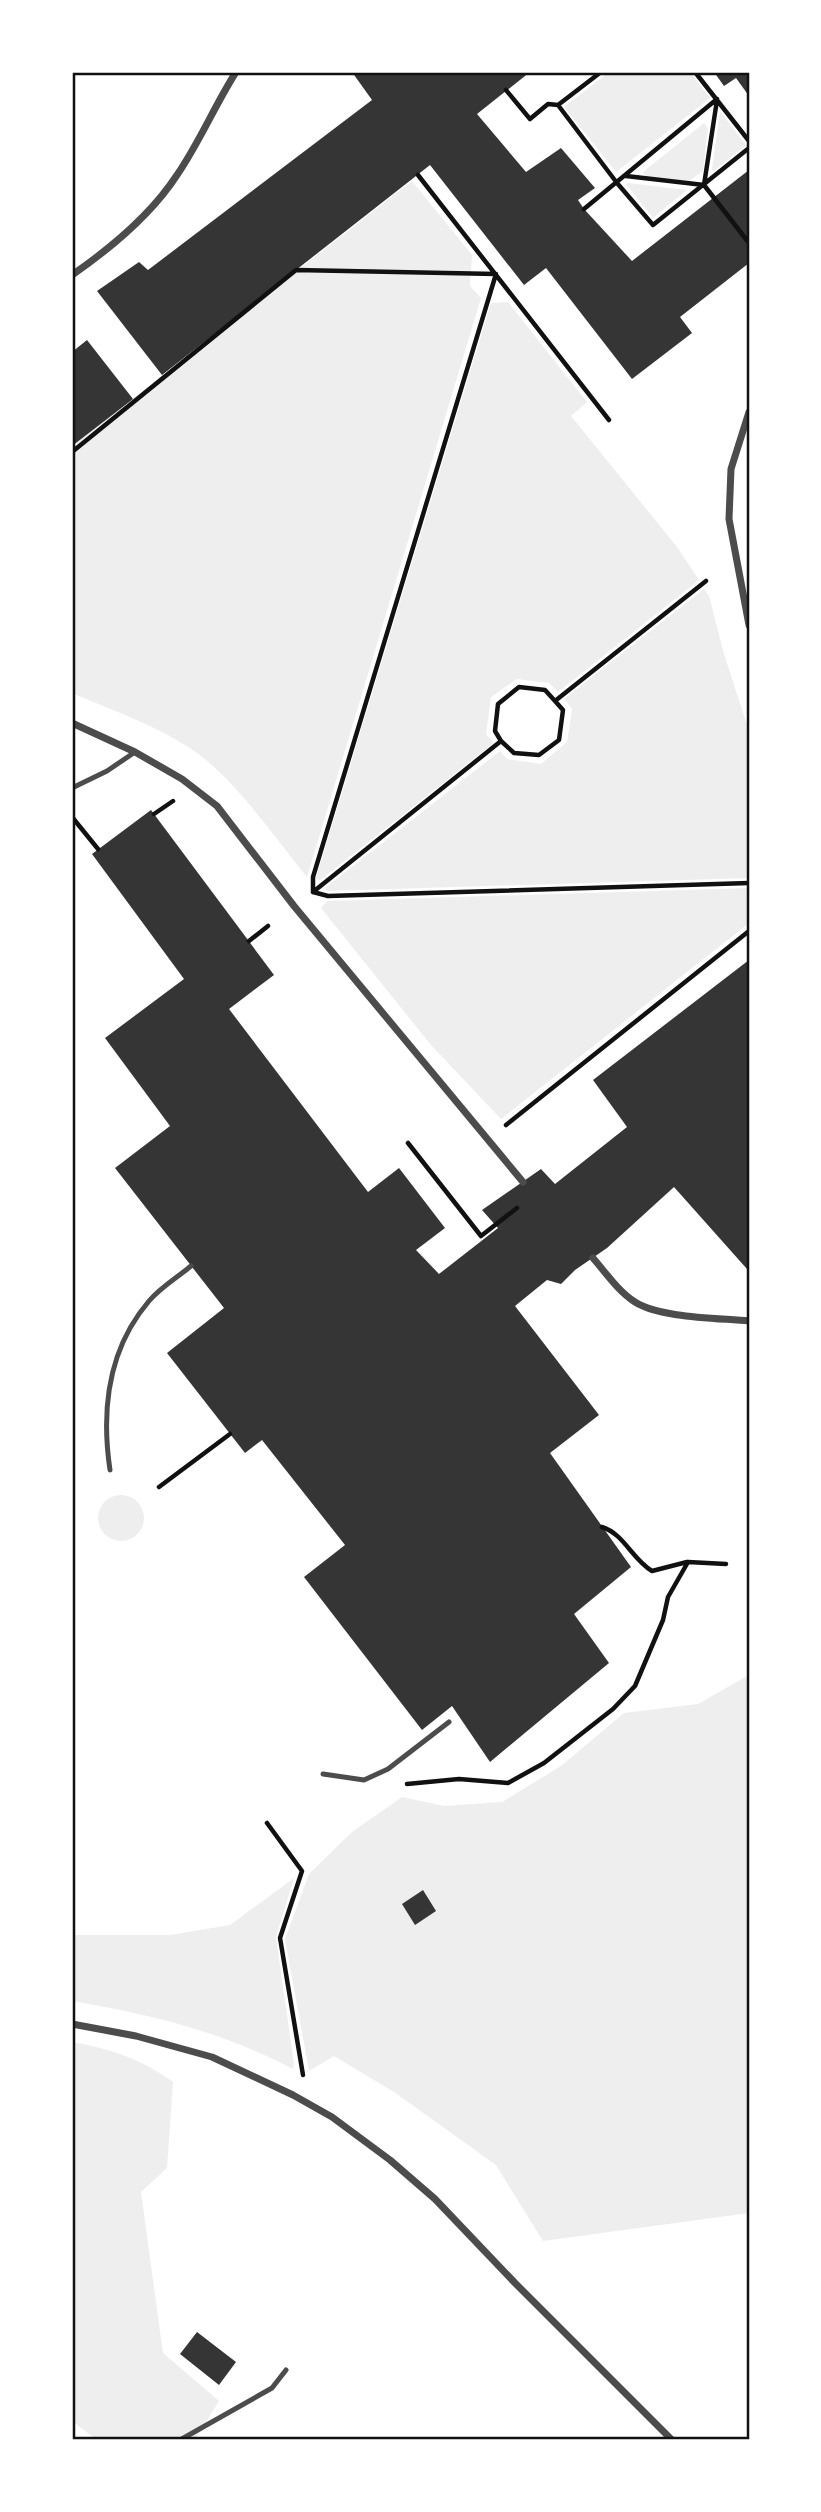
<svg xmlns="http://www.w3.org/2000/svg" width="821" height="2512" font-family="'DejaVu Sans',sans-serif">
<style>
.green{fill:#eee}
.building{fill:#353535}
.lines{fill:none;stroke-linecap:round;stroke-linejoin:round}
.path{stroke:#111;stroke-width:4.5}
.service{stroke:#4c4c4c;stroke-width:5}
.minor{stroke:#4c4c4c;stroke-width:7}
.neatline{fill:none;stroke:#111;stroke-width:2.5}
</style>
<rect width="100%" height="100%" fill="#fff"/>
<path class="green" d="M609,72H690L710,98L616,172L564,107Z
M720,111L746,145L713,172L712,169Z
M704,123L708,128L703,171L689,181L645,177L643,172Z
M412,181L472,255L470,286L481,298L307,877C275,838 238,783 197,753C159,726 114,711 72,693V446Z
M628,183L687,190L653,218L626,184Z
M508,302L587,402L571,416L677,547L699,580L558,692L549,683L517,679L491,697L486,734L494,743L319,881L316,878L491,303Z
M704,589L709,596L724,654L749,731V878L327,891L325,888L500,751L507,759L541,764L567,742L572,709L564,699Z
M749,888V923L501,1119L431,1045L321,908L327,901Z
M98 1518a23 23 0 1 1 46 0a23 23 0 1 1-46 0Z
M749,1675V2213L543,2241L496,2165L394,2092L334,2056L309,2071L285,1939L309,1874L352,1832L402,1797L444,1806L502,1802L561,1766L624,1713L698,1704Z
M294,1878L276,1937L294,2064L293,2069C220,2031 153,2015 72,2001V1935H170L230,1925Z
M72,2042C108,2048 144,2060 173,2082L167,2168L141,2192L163,2353L219,2401L195,2440H97L72,2421Z"/>
<path class="building" d="M352,72H530L477,114L526,172L561,148L595,188L578,200L584,209L632,261L749,170V263L680,317L692,333L632,379L546,268L524,285L430,165L162,375L97,291L139,262L148,270L372,100Z
M714,72H749V96L736,78L724,86Z
M87,340L133,399L72,446V352Z
M151,810L274,975L229,1009L368,1192L399,1168L445,1228L416,1250L439,1274L498,1228L482,1210L541,1169L555,1184L627,1127L593,1080L749,960V1267L747,1269L674,1187L607,1248L575,1270L561,1284L547,1280L515,1306L599,1415L550,1453L631,1567L574,1614L609,1663L490,1762L452,1706L422,1730L304,1577L345,1545L262,1440L245,1453L167,1353L224,1308L115,1168L170,1126L105,1038L184,979L92,854Z
M423,1890L436,1911L415,1925L402,1904Z
M197,2332L236,2362L219,2385L180,2354Z"/>
<g class="lines">
<path class="path" d="M695,72L749,141
M506,90L530,119L548,104L558,105L601,72
M558,105L617,183L653,225L749,148
M418,175L609,420
M626,176L704,185L749,243
M704,185L717,100
M584,209L717,99
M72,452L296,270L496,274L313,877V891
M501,741L514,753L539,755L559,740L563,710L555,701
M154,814L173,801
M72,817L98,849
M313,892L501,741L495,731L498,704L519,687L545,690L555,701L706,581
M313,892L328,896L749,883
M249,941L268,926
M506,1125L749,931
M408,1143L481,1236L517,1208
M159,1487L230,1434
M602,1527C624,1534 632,1559 652,1571L687,1562
M407,1784L459,1779L508,1783L544,1763L613,1709L635,1686L663,1620L668,1597L688,1562L726,1564
M267,1823L302,1871L280,1938L303,2075"/>
<path class="service" d="M72,788L107,771L135,752
M110,1470C101,1409 108,1349 149,1301C161,1287 178,1277 191,1266
M323,1774L364,1780L388,1769L449,1722
M180,2440L272,2388L286,2370"/>
<path class="minor" d="M72,275C111,248 151,215 177,175C199,143 215,105 236,72
M749,412L731,469L729,519L749,625
M72,723L135,752L182,779L217,806L294,906L523,1182
M593,1258C606,1273 618,1291 635,1302C660,1318 718,1318 749,1321
M72,2024L136,2036L212,2057L293,2095L332,2117L390,2160L435,2199L515,2283L672,2440"/>
</g>
<rect width="821" height="2512" fill="none" stroke="#ffffff" stroke-width="147"/>
<rect x="74" y="74" width="674" height="2364" class="neatline"/>
</svg>
